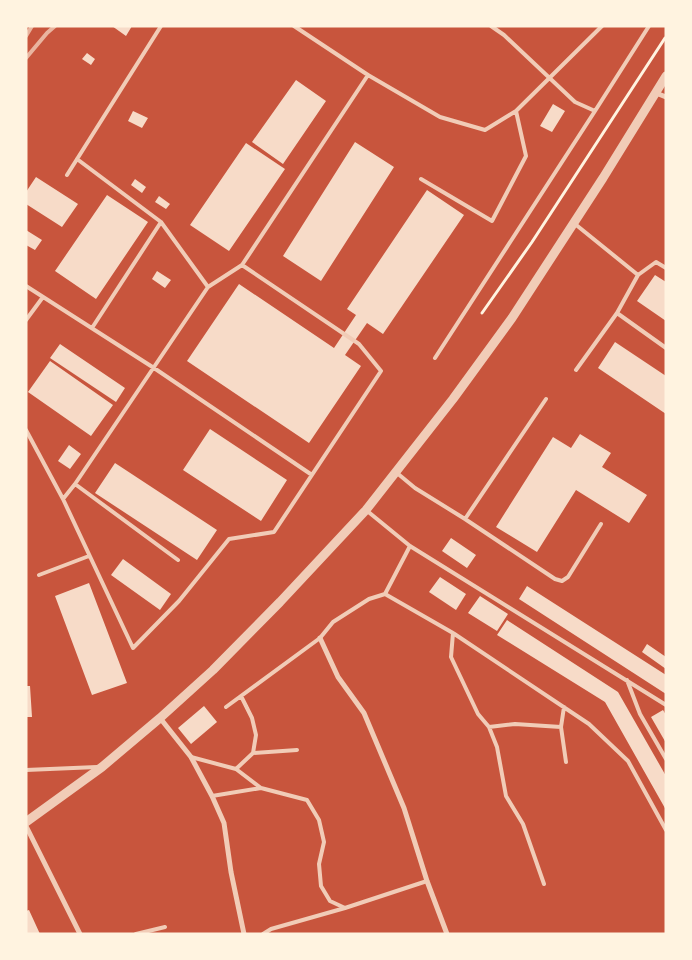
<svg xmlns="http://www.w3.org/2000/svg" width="692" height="960" font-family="Helvetica,sans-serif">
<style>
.building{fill:#f7dbc8}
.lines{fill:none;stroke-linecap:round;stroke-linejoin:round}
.path{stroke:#fff3e0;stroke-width:3}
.service{stroke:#f1ccb7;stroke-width:4}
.minor{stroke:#f1ccb7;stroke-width:5}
.tertiary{stroke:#f1ccb7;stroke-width:9}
.rail{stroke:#e9b49f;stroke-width:4}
</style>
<rect width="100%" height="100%" fill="#c8553d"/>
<path class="building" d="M112,26H132L126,36Z
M87,53L95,59L91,65L82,59Z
M296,80L326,101L283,164L252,142Z
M553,104L565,111L552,132L540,126Z
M133,111L148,118L142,128L128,121Z
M355,142L394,167L321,281L283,256Z
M246,143L285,169L229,251L190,225Z
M36,177L78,204L62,227L26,204V192Z
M135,179L146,187L142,193L131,185Z
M427,190L464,215L383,334L367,323L345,355L361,366L309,443L187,361L239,284L334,348L356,315L347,309Z
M107,195L148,222L96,299L55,271Z
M159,196L170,204L166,209L155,202Z
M26,230L42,240L35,250L26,245Z
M157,271L171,280L165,288L152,279Z
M655,275L666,282V321L637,301Z
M615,342L666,376V414L598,368Z
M60,344L125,388L116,402L50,358Z
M50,361L113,405L91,436L28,392Z
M210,429L287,480L261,521L183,470Z
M580,434L611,453L602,467L647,495L629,523L576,490L537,552L496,527L553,437L571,448Z
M69,445L81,454L70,469L58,461Z
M115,463L217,530L197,560L95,493Z
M451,538L476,555L467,568L442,551Z
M123,559L171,594L160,610L111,575Z
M440,577L466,594L456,610L429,592Z
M89,583L127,683L92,695L55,596Z
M527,586L666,675V694L519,599Z
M480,596L508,614L497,631L468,613Z
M507,620L618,692L666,776V810L605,702L497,635Z
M647,644L666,657V669L642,652Z
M26,686H30L32,717H26Z
M204,706L217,722L191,744L178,728Z
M663,710L666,715V743L651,717Z
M29,910L40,934H26V911Z"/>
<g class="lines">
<path class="path" d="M482,313L532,242L665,38"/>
<path class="service" d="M294,26L368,75L440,117L485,130L516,111L602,26
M491,26L504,35L575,102L595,111
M77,159L161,222L208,287
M67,175L161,26
M421,179L492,221L526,156L516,111
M575,224L638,275L617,313L576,370
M638,275L656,262L666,268
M26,286L154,368L312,475
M617,313L666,348
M26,320L43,297
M92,328L161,222
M435,358L595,111L649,26
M26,430L63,499L133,648L179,601L229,539L274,532L381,371L359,344L242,265
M397,473L415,488L465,519L555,579L562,581L568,577L601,524
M75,484L178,560
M63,499L75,484L208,287L242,265L368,75
M366,510L410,546L666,705
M465,519L546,399
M39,575L89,556
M385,594L453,633L589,724L628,761L666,830
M453,633L451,657L478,714L489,727L497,747L506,796L523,824L544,884
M627,680L640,714L666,759
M226,707L320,638L333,622L369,599L385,594L410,546
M564,707L561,727L566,762
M489,727L515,724L561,727
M253,753L297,750
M191,757L236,769L261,788
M236,769L253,753L256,735L252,718L241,696
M26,770L97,767
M212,796L261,788L307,800L319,820L324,842L319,864L321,886L330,901L345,908
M136,934L165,927
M263,934L271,929L345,908L427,881"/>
<path class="minor" d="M656,93L666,97
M320,638L338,677L364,713L404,808L427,881L447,934
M160,718L191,757L212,796L224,823L231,872L244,934
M26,826L80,934"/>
<path class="tertiary" d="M26,822L102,767L160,718L213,670L280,602L366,510L453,399L512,318L603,178L666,76"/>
<path class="rail" d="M26,36L32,26
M26,58L47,33L55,26"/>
</g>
<rect width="692" height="960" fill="none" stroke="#fff3e0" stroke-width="55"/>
</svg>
